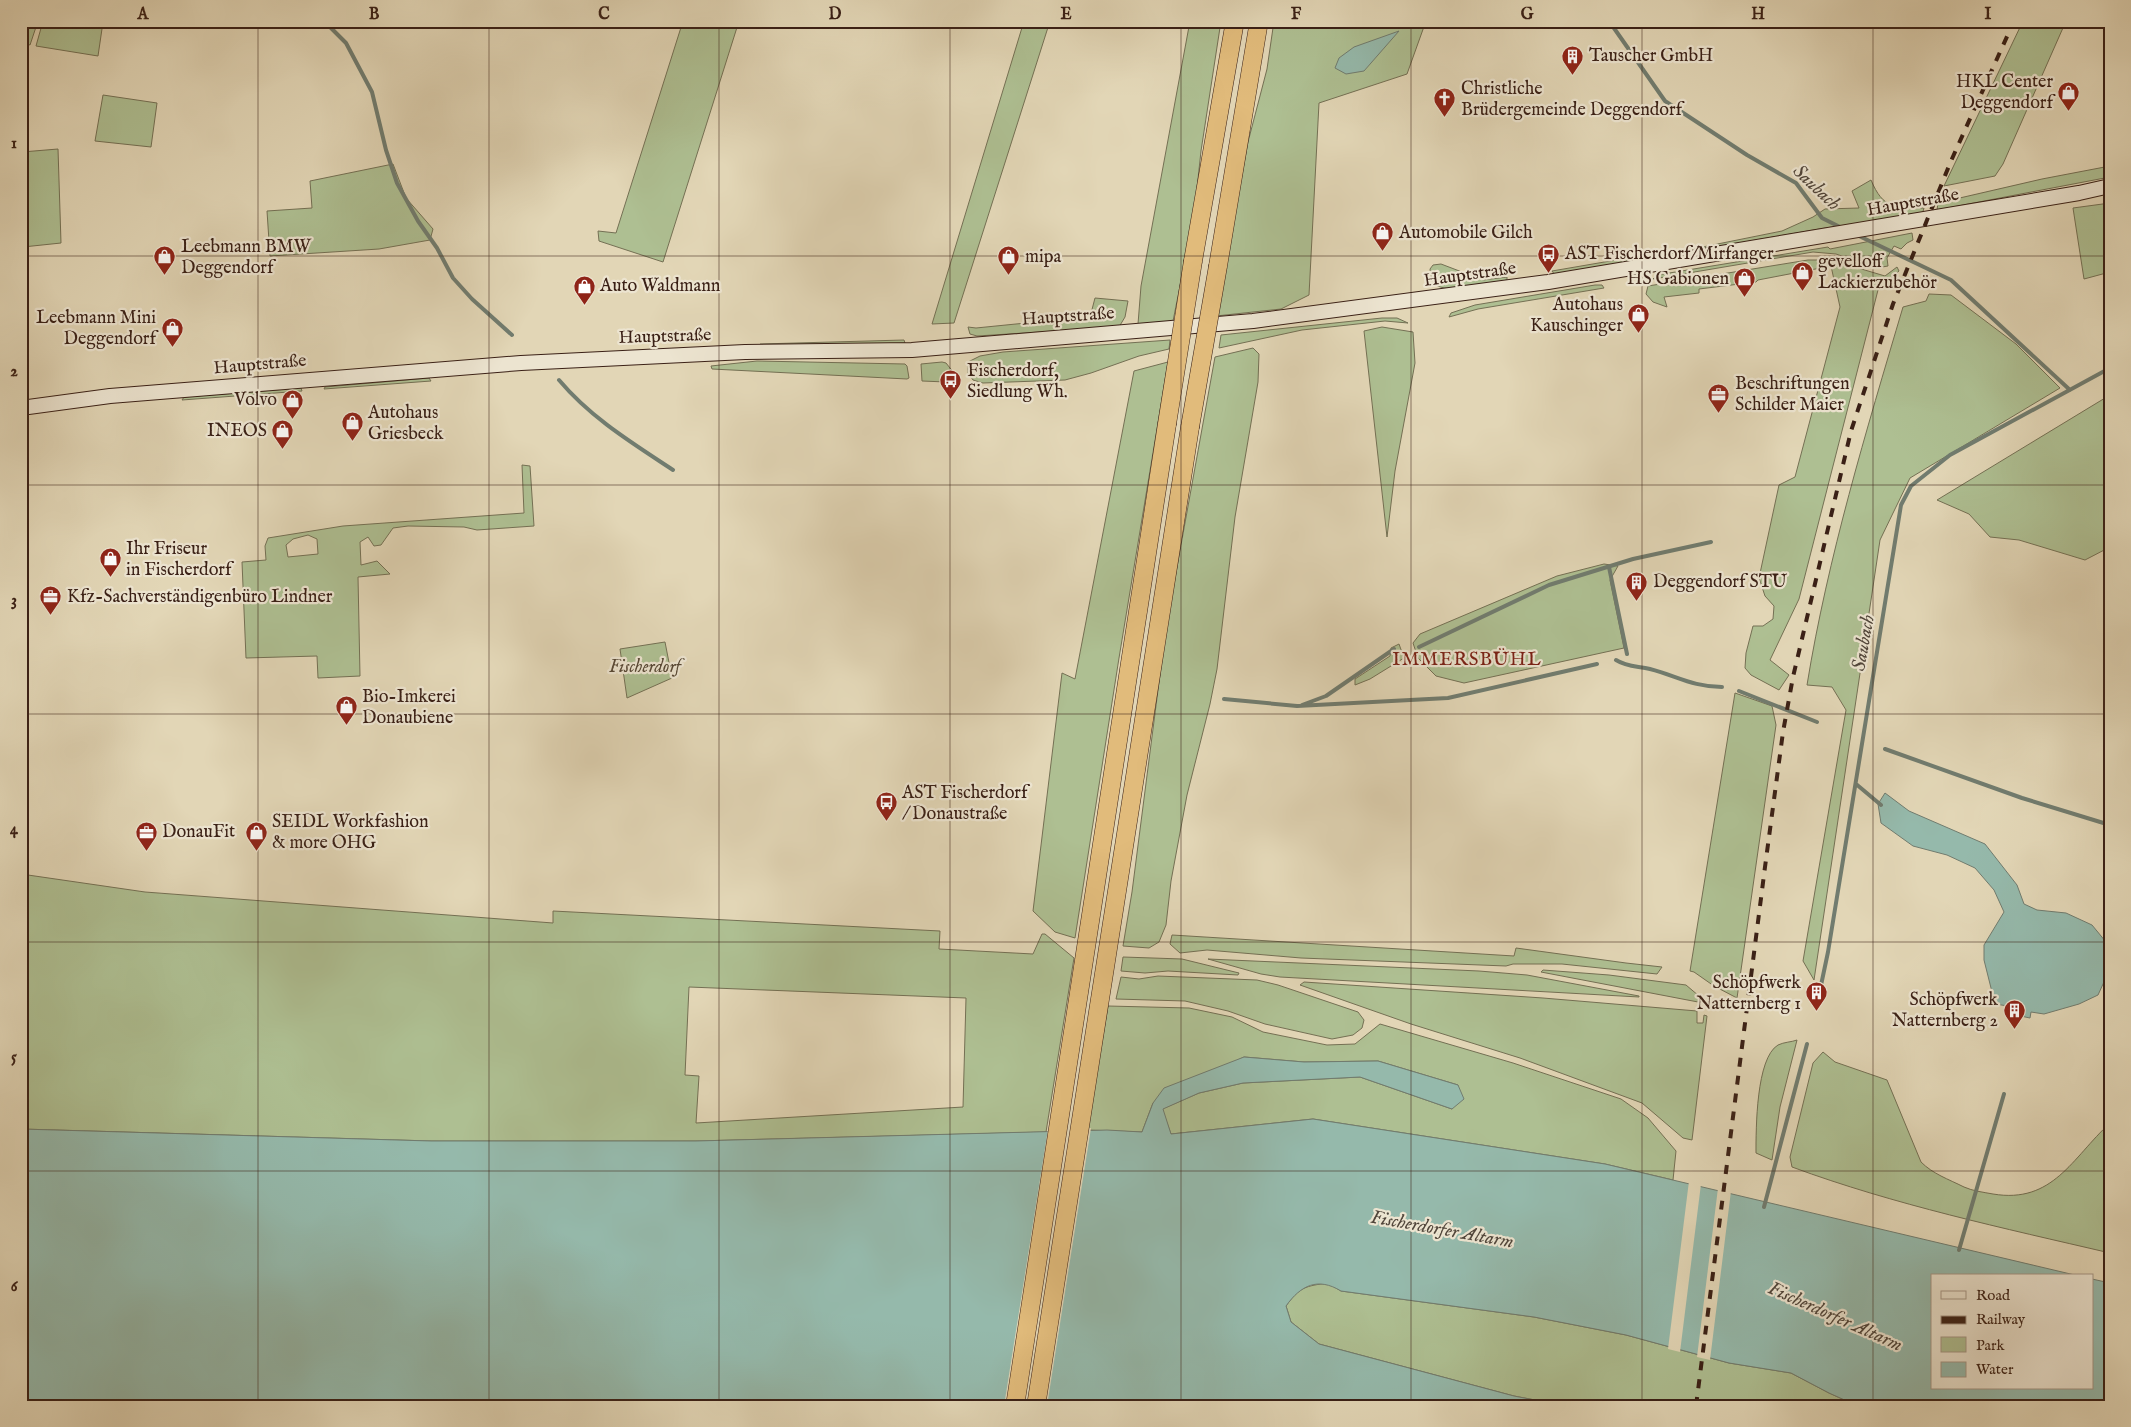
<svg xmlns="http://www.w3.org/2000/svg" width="2131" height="1427" font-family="'IM FELL English',serif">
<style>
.green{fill:#aebf92;stroke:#747054;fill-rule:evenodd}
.water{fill:#95b9ab;stroke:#717c6f}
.pier{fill:#e2d6b6}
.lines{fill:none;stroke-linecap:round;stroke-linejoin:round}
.stream{stroke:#717c6f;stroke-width:4}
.secondary-casing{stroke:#3a2016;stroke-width:16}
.highway-casing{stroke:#3a2016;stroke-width:19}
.secondary{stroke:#ece4d0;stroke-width:14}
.highway{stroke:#e1bb7b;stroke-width:18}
.rail{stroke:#3a2016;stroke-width:4;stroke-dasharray:9 9;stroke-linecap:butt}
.highway-bridge-casing{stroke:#3a2016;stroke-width:19;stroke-linecap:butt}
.highway-bridge{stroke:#e1bb7b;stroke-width:18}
.grid{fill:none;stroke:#3a2016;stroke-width:1;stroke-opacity:0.55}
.labels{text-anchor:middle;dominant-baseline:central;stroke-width:4.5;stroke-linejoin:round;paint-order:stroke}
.poi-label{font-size:18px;fill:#3a2016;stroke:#ece4d0;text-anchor:start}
.street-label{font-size:18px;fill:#3a2016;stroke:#ece4d0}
.park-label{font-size:18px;font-style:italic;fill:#574835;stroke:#ece4d0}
.water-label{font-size:19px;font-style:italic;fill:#51463b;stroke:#ece4d0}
.neighbourhood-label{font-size:19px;letter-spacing:1px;fill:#7a1f14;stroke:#ece4d0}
.neatline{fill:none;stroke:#3a2016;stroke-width:2}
.grid-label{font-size:16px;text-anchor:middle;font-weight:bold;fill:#3a2016}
</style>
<rect width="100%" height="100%" fill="#e2d6b6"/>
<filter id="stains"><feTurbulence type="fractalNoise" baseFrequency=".004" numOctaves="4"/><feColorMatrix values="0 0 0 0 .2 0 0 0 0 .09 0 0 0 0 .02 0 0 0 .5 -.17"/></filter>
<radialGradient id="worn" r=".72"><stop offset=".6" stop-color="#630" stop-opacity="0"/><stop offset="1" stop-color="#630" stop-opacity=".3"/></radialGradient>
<path class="green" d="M21,21H38L30,45L21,42Z
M43,21L103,22L98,56L36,46Z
M683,21H739L663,262L599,241L598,231L616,233Z
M1024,21H1050L954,323L932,324Z
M1190,21H1221L1201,151L1194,216L1173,321L1138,324L1141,286Z
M1274,21H1426L1407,74L1319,103L1309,295L1281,309L1216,316L1248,142L1267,69Z
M2023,21H2066L2003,164L1995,176L1944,186Z
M103,95L157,103L151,147L95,141Z
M58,149L61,243L23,247L22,152Z
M393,164L406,198L433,229L430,240L379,249L270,256L267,211L312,208L310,181Z
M2110,166V177L1937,210L1938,203L2042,179Z
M1871,180C1883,209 1895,208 1924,208L1922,215L1825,228L1555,275L1552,271L1651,254L1653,257L1782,231L1813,217L1825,209L1859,208L1852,191Z
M2110,203V272L2084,279L2073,208Z
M1912,233L1913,240L1907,243L1901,249L1894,246L1887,258L1888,266L1876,268L1836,254L1813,252L1653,279L1657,275L1828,247L1830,249Z
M1808,260H1831L1885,276L1897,267L1899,271L1878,290L1799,599L1770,660L1789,675L1779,690L1751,675L1745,668L1746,653L1753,626H1763L1773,619L1774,606L1765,596L1759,578L1779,485L1795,477L1840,307L1831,266L1758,280L1756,282L1699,289V293L1664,297L1667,307L1653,302L1646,294L1648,286Z
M1441,264L1483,280L1507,277V280C1492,283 1446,295 1435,284C1431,279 1431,275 1430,269L1433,265Z
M1595,285H1602L1604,288L1478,309L1449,317L1451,313L1475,305Z
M1929,294L1951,295L2016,344L2060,388L1910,478L1880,540L1814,980L1803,961L1846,710L1832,687L1807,685C1828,556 1866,432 1903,307L1926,301Z
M1095,298L1128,301L1125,317L1119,327L977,336L970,334L968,327L976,328L1026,323L1089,321Z
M1382,318H1397L1408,323L1385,321L1302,330L1219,348L1221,335Z
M1382,327L1413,332L1415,363L1395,471L1387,537L1364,331Z
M904,340L905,343L762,347L760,344Z
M1170,340L1169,349L1139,356L1091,373L1065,380L983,383L973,380L968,373V362L980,356L1003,352Z
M1253,348L1259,354L1258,382L1235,517L1217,669L1210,704L1187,795L1171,881L1166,925L1159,942L1149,948L1123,946L1132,892L1166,628L1215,357Z
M757,361L905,364L907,366L909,378L907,379L712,369L711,366Z
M942,362L946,363L954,373L952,378L946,382L922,381L921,364Z
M1168,362L1119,658L1075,938L1055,932L1033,911L1062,673L1075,679L1134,371Z
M429,378L431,381L324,389L325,387Z
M301,388L302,391L182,400L184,397Z
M2110,395V547L2085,560L2019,540L1990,537L1969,514L1937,500Z
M522,465L530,466L534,526L477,530L464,527L408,526L393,528L381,545L374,546L368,537L360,542L361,565L377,561L390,574L358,577L360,676L318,678L317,656L246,658L242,562L266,560L265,546L268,538L343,526L524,513ZM308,535L317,539L318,554L288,557L286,545L293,539Z
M1604,564L1618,566L1610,580L1624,648L1464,683L1436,676L1418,658L1413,643L1420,634L1557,576Z
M665,642L672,678L627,698L620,649Z
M1399,644L1404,658L1370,679L1355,685V679L1390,656L1391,648Z
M1735,693L1772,706L1776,725L1737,998L1714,986L1694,972L1690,971Z
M21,874L145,892L553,923V911L940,931L939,949L1033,954L1042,934H1045L1074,958L1046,1132L696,1141H431L21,1129ZM689,987L966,998L963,1107L696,1123L699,1076L685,1075Z
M1172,935L1514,956L1516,948L1626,963L1662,967L1657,974L1562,964H1513L1506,966L1301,958L1207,950L1180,953L1170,944Z
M1123,957L1182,959L1239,973L1238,975L1168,971L1145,973L1121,971Z
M1208,959L1479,971L1527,975L1639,996V997L1280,977L1261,974Z
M1543,970L1609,975L1686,985L1699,996L1698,1002L1541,972Z
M1158,976L1257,980L1278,985L1358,1012L1364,1020L1362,1028L1353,1035L1332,1039L1265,1024L1228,1011L1185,1001L1116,999L1121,977L1139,979Z
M1304,982L1543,998L1697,1011V1023H1703L1704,1015L1707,1016L1692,1140L1683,1138L1642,1103L1520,1058L1411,1024L1300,985Z
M1108,1006L1189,1008L1232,1017L1263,1032L1327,1045L1355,1044L1380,1024L1513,1063L1621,1099L1648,1118L1676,1151L1673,1180L1605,1164L1313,1119L1171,1134L1162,1109L1199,1093L1243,1083L1360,1077L1452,1109L1458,1085L1378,1061L1304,1062L1244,1057L1153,1103L1142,1132L1087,1130Z
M1797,1040L1780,1107L1772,1160L1756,1153C1756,1129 1756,1058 1778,1045C1784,1042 1792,1042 1797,1040Z
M1823,1052L1835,1062L1887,1080L1921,1162C1933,1174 1948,1179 1964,1187C1973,1191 1982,1192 1993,1194C2053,1204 2072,1158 2110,1123V1253C2003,1228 1895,1205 1792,1167L1790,1157L1813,1063Z
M1328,1283L1341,1291L1534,1317L1626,1335L1729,1363L1791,1373L1829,1393L1858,1406H1566L1514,1396L1319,1344L1291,1322L1286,1306C1299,1287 1306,1286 1328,1283Z"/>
<path class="water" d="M1399,31L1364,71L1346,74L1335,68L1339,58L1354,47Z
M1885,793L1909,811L1985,844L2017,885L2024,904L2037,910L2066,913L2092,925L2106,942L2109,971L2098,995L2079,1004L2044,1014L2031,1012L2030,1018L2006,1013L2008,1006L1995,1004L1984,960V945L2004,912L1994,890L1975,868L1947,855L1913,846L1881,823L1878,804Z
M1244,1057L1304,1062L1378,1061L1458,1085L1464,1099L1452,1109L1360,1077L1243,1083L1199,1093L1163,1109L1171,1134L1313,1119L1605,1164L2079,1276H1932V1388H2092V1279L2110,1283V1406H1858L1829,1393L1791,1373L1729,1363L1626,1335L1534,1317L1341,1291C1318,1277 1301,1285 1286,1306L1291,1322L1319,1344L1514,1396L1566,1406H21V1129L431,1141H696L1107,1130L1142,1132L1153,1103L1164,1088Z"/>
<path class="pier" d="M1091,1128L1047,1406H1004L1048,1129Z
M1689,1181L1701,1184L1680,1352L1668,1349Z
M1718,1188L1731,1191L1710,1360L1697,1357Z"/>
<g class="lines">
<path class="stream" d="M324,21L346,43L372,92L386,150L397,183L418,221L437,248L453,278L472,299L512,335
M1609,21L1665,101L1747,155L1796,183L1822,218L1842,228
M1857,235L1951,280L2070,390
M559,380C591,418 632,443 673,470
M1609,567L1627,654
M1419,647L1549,585L1633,559L1711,542
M1616,660C1627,667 1638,666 1650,669C1677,676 1693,687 1722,687
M1739,691L1817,722
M1224,699L1297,706L1448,698L1597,664
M1302,705L1326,696L1394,649
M1885,749L2022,798L2110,825
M1856,784L1881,805
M1820,990L1828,952L1901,505L1911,486L1950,455L2110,368
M1764,1207L1807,1044
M1959,1250L2004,1094"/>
<defs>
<path id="secondary" d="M21,408L110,396L521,363L745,352L912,350L1253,321L1548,282L2079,193L2110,186"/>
<path id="highway" d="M1193,261L1235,21
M1218,266L1259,21
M1015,1406L1167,424
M1036,1406L1190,427"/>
</defs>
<use href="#secondary" class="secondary-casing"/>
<use href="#highway" class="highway-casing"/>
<use href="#secondary" class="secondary"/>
<use href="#highway" class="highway"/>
<path class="rail" d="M1696,1406L1765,867L1783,732L1793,677L1851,431L1893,304L1951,161L2014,21"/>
<defs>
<path id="highway-bridge" d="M1167,424L1193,261
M1190,427L1218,266"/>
</defs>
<use href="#highway-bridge" class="highway-bridge-casing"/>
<use href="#highway-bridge" class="highway-bridge"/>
</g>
<path class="grid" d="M258,21V1406M489,21V1406M719,21V1406M950,21V1406M1181,21V1406M1411,21V1406M1642,21V1406M1873,21V1406M21,256H2110M21,485H2110M21,714H2110M21,942H2110M21,1171H2110"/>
<defs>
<symbol id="building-pin" viewBox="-11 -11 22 30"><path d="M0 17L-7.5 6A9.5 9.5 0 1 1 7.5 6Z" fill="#8f2418" stroke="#ece4d0"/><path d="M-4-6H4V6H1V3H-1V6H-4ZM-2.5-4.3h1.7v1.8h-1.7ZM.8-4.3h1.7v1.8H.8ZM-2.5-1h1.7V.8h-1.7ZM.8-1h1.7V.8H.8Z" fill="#fff"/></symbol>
<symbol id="shop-pin" viewBox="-11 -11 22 30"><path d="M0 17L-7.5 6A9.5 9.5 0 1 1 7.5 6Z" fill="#8f2418" stroke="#ece4d0"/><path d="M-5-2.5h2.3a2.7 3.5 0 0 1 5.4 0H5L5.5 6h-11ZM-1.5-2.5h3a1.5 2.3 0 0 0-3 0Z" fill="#fff"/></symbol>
<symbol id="church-pin" viewBox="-11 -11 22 30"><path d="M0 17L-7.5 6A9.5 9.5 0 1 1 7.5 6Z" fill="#8f2418" stroke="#ece4d0"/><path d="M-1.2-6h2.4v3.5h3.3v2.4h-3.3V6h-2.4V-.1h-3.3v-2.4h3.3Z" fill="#fff"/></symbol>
<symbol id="bus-pin" viewBox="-11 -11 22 30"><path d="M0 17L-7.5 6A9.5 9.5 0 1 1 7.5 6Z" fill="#8f2418" stroke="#ece4d0"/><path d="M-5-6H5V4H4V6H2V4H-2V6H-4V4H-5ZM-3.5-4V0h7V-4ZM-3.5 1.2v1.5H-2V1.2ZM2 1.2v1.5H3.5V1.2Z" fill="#fff"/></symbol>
<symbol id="office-pin" viewBox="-11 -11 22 30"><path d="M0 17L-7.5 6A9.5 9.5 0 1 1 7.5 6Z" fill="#8f2418" stroke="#ece4d0"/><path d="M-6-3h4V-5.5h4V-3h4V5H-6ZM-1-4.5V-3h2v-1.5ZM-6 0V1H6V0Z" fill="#fff"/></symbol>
</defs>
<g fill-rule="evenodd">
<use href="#building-pin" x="1560" y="44" width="25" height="34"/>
<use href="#shop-pin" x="2056" y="80" width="25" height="34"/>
<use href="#church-pin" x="1432" y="86" width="25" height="34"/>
<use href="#shop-pin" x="1370" y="220" width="25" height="34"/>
<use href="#bus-pin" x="1536" y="242" width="25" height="34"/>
<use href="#shop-pin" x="152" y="244" width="25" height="34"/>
<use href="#shop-pin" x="996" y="244" width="25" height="34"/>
<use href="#shop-pin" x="1790" y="260" width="25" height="34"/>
<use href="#shop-pin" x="1732" y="266" width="25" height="34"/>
<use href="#shop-pin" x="572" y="274" width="25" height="34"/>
<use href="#shop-pin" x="1626" y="302" width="25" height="34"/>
<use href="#shop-pin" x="160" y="316" width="25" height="34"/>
<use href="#bus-pin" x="938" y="368" width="25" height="34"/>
<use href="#office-pin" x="1706" y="382" width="25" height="34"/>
<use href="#shop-pin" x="280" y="388" width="25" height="34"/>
<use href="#shop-pin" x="340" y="410" width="25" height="34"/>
<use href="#shop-pin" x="270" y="418" width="25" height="34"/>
<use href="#shop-pin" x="98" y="546" width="25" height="34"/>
<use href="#building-pin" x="1624" y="570" width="25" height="34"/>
<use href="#office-pin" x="38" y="584" width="25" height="34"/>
<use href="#shop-pin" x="334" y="694" width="25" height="34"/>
<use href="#bus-pin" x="874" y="790" width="25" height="34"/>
<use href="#office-pin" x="134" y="820" width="25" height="34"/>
<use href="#shop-pin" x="244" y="820" width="25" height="34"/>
<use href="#building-pin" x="1804" y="980" width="25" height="34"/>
<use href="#building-pin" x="2002" y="998" width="25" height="34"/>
</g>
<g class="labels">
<g class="poi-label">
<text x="1589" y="56">Tauscher GmbH</text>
<text x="2053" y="82" text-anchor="end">HKL Center<tspan x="2053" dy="21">Deggendorf</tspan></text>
<text x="1461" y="89">Christliche<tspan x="1461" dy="21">Brüdergemeinde Deggendorf</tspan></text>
<text x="1399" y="233">Automobile Gilch</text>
<text x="181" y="247">Leebmann BMW<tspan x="181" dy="21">Deggendorf</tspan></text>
<text x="1565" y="254">AST Fischerdorf/Mirfanger</text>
<text x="1025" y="257">mipa</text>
<text x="1818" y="262">gevelloff<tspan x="1818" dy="21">Lackierzubehör</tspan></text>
<text x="1729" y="279" text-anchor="end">HS Gabionen</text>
<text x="600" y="286">Auto Waldmann</text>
<text x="1623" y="305" text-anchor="end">Autohaus<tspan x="1623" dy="21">Kauschinger</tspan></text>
<text x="156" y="318" text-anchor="end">Leebmann Mini<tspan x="156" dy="21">Deggendorf</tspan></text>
<text x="967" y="371">Fischerdorf,<tspan x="967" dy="21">Siedlung Wh.</tspan></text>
<text x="1735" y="384">Beschriftungen<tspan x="1735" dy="21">Schilder Maier</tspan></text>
<text x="277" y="400" text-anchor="end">Volvo</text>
<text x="368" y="413">Autohaus<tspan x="368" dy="21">Griesbeck</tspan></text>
<text x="267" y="431" text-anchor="end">INEOS</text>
<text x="126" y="549">Ihr Friseur<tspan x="126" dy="21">in Fischerdorf</tspan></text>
<text x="1653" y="582">Deggendorf STU</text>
<text x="67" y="597">Kfz-Sachverständigenbüro Lindner</text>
<text x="362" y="697">Bio-Imkerei<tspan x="362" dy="21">Donaubiene</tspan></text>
<text x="902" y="793">AST Fischerdorf<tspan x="902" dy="21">/ Donaustraße</tspan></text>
<text x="272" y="822">SEIDL Workfashion<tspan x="272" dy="21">&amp; more OHG</tspan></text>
<text x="162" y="832">DonauFit</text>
<text x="1801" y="983" text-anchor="end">Schöpfwerk<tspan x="1801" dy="21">Natternberg 1</tspan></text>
<text x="1998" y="1000" text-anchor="end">Schöpfwerk<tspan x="1998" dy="21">Natternberg 2</tspan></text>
</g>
<g class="street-label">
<text transform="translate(1913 203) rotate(-10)">Hauptstraße</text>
<text transform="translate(1470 275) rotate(-8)">Hauptstraße</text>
<text transform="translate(1068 317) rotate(-4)">Hauptstraße</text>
<text transform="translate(665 337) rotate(-2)">Hauptstraße</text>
<text transform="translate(260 365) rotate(-5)">Hauptstraße</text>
</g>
<g class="park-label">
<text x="645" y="667">Fischerdorf</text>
</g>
<g class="water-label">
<text transform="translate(1816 188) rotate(43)">Saubach</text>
<text transform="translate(1864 643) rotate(-80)">Saubach</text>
<text transform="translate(1442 1230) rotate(10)">Fischerdorfer Altarm</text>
<text transform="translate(1835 1317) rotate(24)">Fischerdorfer Altarm</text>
</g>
<g class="neighbourhood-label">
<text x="1467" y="660">IMMERSBÜHL</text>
</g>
</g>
<rect width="2131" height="1427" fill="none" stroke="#e2d6b6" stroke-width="55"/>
<rect x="1931" y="1274" width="162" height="115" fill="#ece4d0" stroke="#a59686"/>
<rect x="1941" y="1291" width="25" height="8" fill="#ece4d0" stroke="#a59686"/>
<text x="1976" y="1300" font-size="15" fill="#3a2016">Road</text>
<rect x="1941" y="1316" width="25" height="8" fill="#3a2016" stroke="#a59686"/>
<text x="1976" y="1324" font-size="15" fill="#3a2016">Railway</text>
<rect x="1941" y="1337" width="25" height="15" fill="#aebf92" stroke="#a59686"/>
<text x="1976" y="1350" font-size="15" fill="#3a2016">Park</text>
<rect x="1941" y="1362" width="25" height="15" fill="#95b9ab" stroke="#a59686"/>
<text x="1976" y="1374" font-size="15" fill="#3a2016">Water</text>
<rect x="28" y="28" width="2076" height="1372" class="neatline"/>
<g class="grid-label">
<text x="143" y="19">A</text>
<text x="374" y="19">B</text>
<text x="604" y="19">C</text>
<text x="835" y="19">D</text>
<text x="1066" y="19">E</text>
<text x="1296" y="19">F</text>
<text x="1527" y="19">G</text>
<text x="1758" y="19">H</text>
<text x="1988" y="19">I</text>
<text x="14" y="148">1</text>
<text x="14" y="376">2</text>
<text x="14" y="605">3</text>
<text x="14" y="834">4</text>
<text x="14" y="1062">5</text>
<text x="14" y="1291">6</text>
</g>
<rect width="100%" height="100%" filter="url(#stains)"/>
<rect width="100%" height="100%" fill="url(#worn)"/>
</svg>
